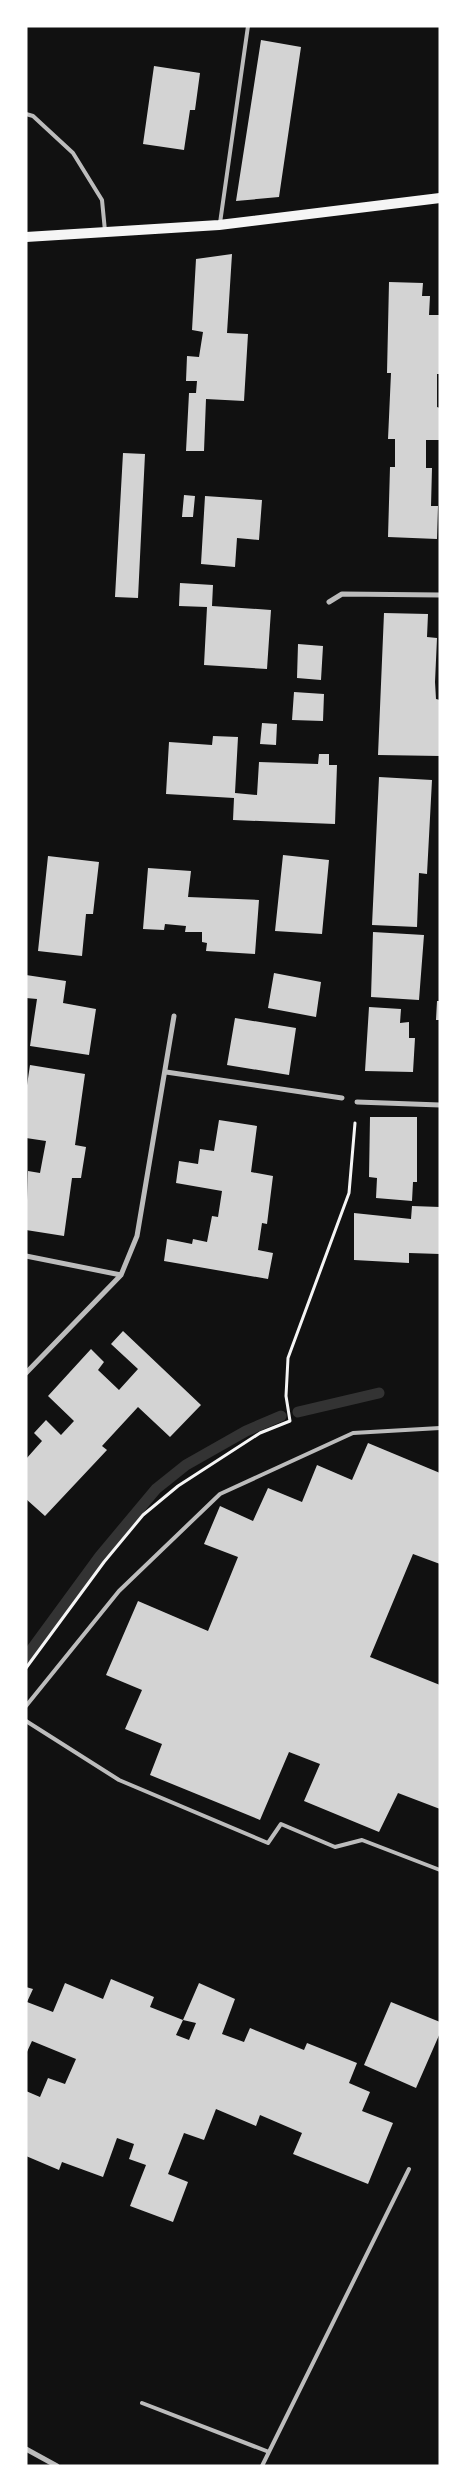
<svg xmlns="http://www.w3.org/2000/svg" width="466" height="2492" font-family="'DejaVu Sans',sans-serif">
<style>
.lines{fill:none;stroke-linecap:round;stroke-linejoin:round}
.stream{stroke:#333;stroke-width:11}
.building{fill:#d3d3d3}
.path{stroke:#f5f5f5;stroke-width:3}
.service{stroke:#bcbcbc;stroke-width:4}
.minor{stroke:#bcbcbc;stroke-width:5}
.secondary{stroke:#f5f5f5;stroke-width:10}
</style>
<rect width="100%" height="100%" fill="#111"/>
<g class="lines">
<path class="stream" d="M298,1412L379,1393
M26,1657L100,1556L156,1489L186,1465L246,1431L281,1416"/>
</g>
<path class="building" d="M261,40L301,47L279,197L236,201Z
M154,66L200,73L195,110H190L184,150L143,144Z
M232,254L227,333L248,334L244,401L206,399L204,451H186L189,393H196L197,381H186L187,356L199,357L203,332L192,330L196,259Z
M389,282L423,283L422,296H430L429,315H440V374H437V407L440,408V440H426V468H432L431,506H438L437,539L388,537L390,467H395V439H388L391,373H387Z
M123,453L145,454L138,598L115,597Z
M184,495L195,496L193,517H182Z
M205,496L262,500L259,540L237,538L235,567L201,564Z
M180,583L213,585L212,606L271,610L267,669L204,665L207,607L179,606Z
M384,613L428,614L427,637L437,638L435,682L436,699L440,700V756L378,755Z
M298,644L323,646L321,680L297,678Z
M294,692L324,694L323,721L292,720Z
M262,723L277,724L276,745L260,744Z
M213,736L238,737L235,793L257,795L259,762L318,764L319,754H329V765H337L335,824L233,820L234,798L166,794L169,742L212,745Z
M379,777L432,780L427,874L419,873L417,927L372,925Z
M283,855L329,860L322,934L275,931Z
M48,856L99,862L93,914H86L82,956L38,951Z
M148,868L191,871L188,897L259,900L255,954L206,951L207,943L202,942V932H185L186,926L165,924L164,930L143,929Z
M373,932L424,935L419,1000L371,997Z
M274,973L321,982L316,1017L268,1008Z
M26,975L66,981L63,1003L96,1009L89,1055L30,1046L37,999L26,998Z
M437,1001H440V1020H436Z
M369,1007L401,1009L400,1023L409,1022V1038H415L413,1072L365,1071Z
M235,1018L296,1028L289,1075L227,1065Z
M30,1065L85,1074L75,1145L86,1147L81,1178H72L64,1236L26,1230L28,1171L40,1173L46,1141L26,1138V1092Z
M370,1117H417V1182H413L412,1201L376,1198L377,1178L369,1177Z
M219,1120L257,1126L251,1172L273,1176L267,1224L262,1223L258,1250L273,1253L268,1279L164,1261L167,1239L192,1244L193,1239L207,1242L212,1216L218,1217L222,1191L176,1183L179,1161L198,1164L200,1149L214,1151Z
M412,1206L440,1207V1254L409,1253V1263L354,1260V1213L411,1219Z
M123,1331L201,1405L170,1437L138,1407L102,1446L107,1450L45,1516L26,1499V1459L42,1441L34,1433L46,1420L61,1435L74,1421L48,1396L91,1349L104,1362L98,1370L119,1390L138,1369L111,1344Z
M368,1443L440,1473V1564L413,1554L370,1657L440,1685V1809L398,1793L379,1832L304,1801L320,1764L289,1752L260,1820L150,1775L162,1744L125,1729L142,1690L106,1675L138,1601L208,1631L238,1557L204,1544L220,1506L253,1521L268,1488L302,1502L317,1465L352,1480Z
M111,1979L154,1997L150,2007L183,2020L176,2035L189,2040L196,2023L183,2020L199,1983L235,1999L222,2034L244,2042L250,2028L304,2050L307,2043L357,2063L349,2083L370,2092L362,2111L393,2123L368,2184L293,2154L302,2133L260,2115L256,2126L216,2109L204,2140L184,2133L168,2174L188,2182L173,2222L130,2206L146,2165L129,2159L134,2144L117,2138L103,2177L62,2162L59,2170L26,2156V2091L40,2097L48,2078L65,2084L76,2059L32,2041L26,2054V1987L33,1989L27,2002L53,2012L65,1983L103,1999Z
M391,2002L440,2022V2033L416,2088L364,2065Z"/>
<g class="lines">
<path class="path" d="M26,1668L104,1562L143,1515L178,1486L260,1433L290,1421L286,1396L288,1358L349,1193L355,1123"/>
<path class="service" d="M26,114L33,116L73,153L102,200L105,231
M220,223L248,26
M26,1706L119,1591L220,1494L353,1433L440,1428
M26,1721L119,1780L268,1843L281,1824L335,1847L362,1840L440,1870
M142,2403L269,2452
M262,2466L409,2169"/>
<path class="minor" d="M329,602L342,594L440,595
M166,1072L342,1098
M357,1102L440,1105
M26,1256L121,1275
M26,1373L121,1275L137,1236L174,1016
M26,2449L57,2466"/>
<path class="secondary" d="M26,237L219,225L440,198"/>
</g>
<rect width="466" height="2492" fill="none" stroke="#ffffff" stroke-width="55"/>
</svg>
